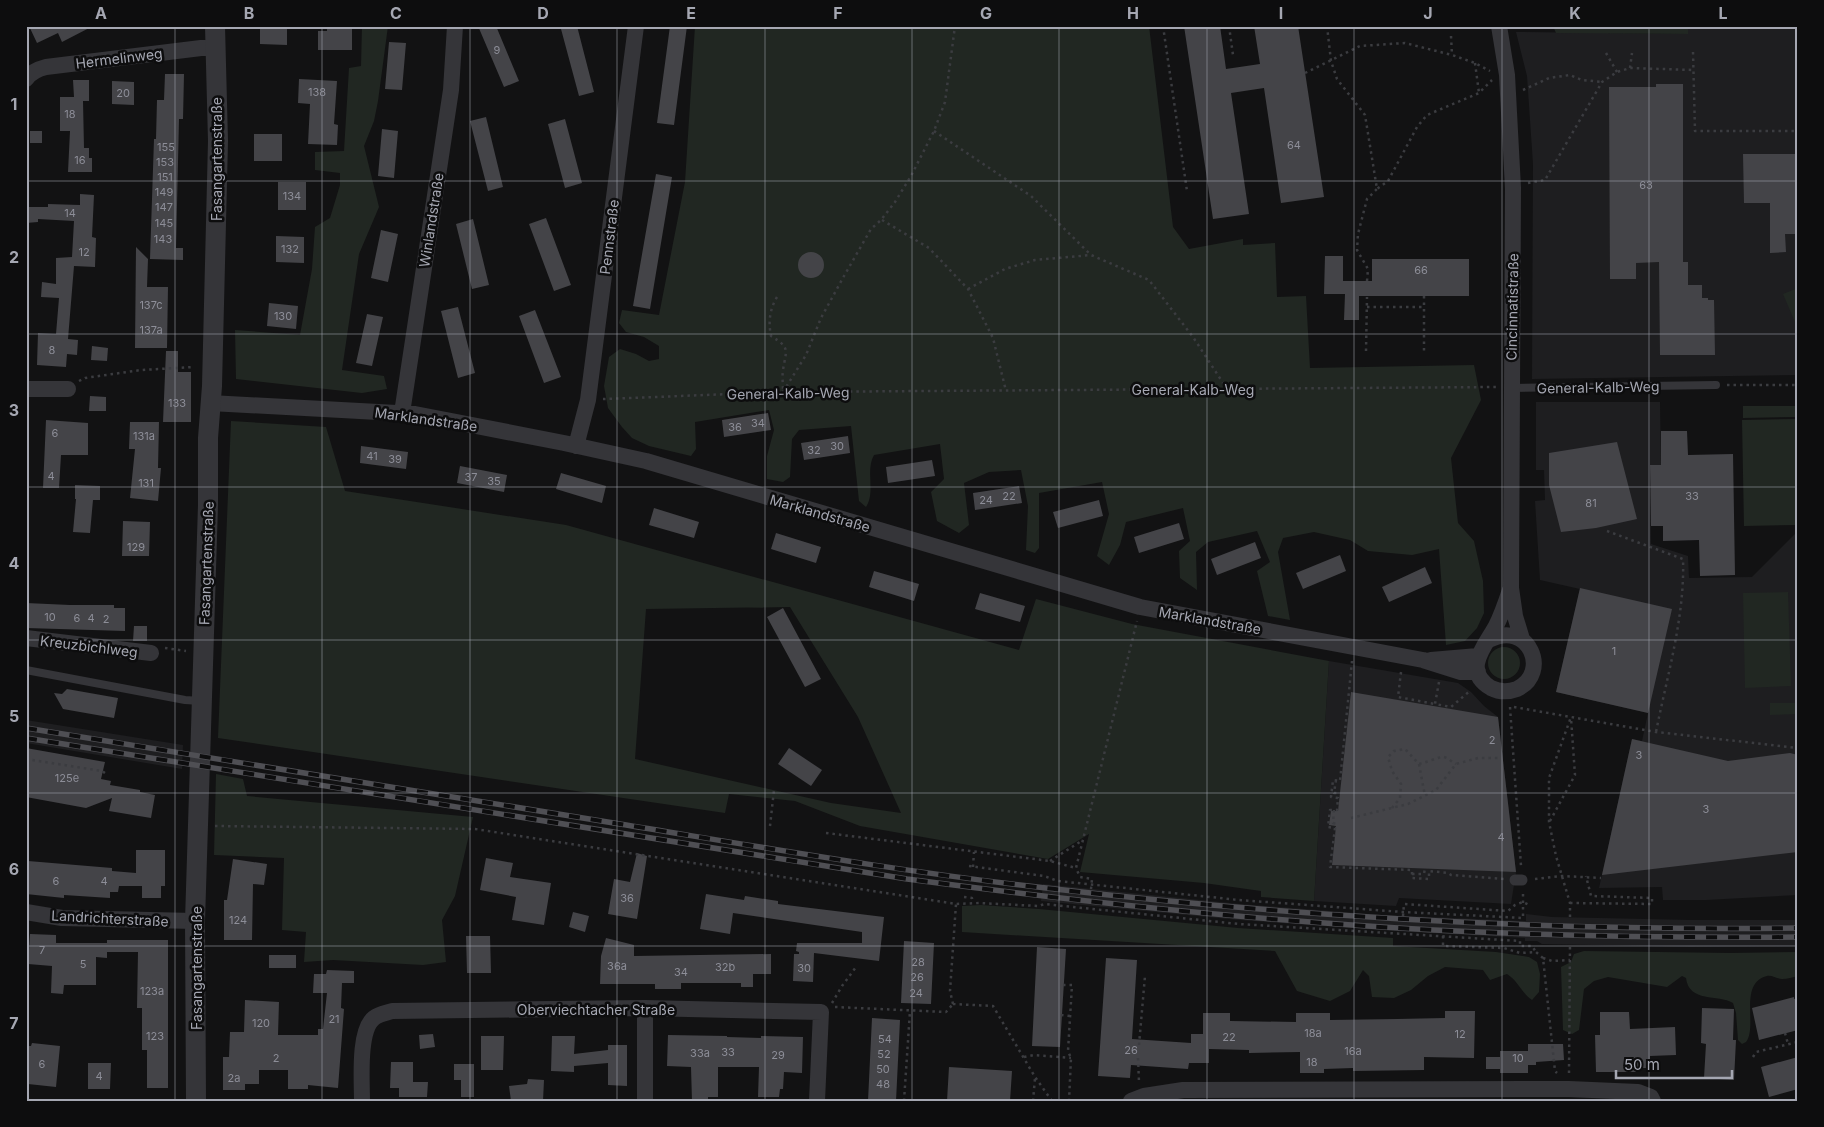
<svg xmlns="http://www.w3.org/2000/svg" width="1824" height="1127" font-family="Inter,sans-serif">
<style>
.built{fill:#1e1e20}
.green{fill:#212722;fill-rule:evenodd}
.building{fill:#444448}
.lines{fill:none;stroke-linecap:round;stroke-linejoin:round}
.path{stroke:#3b3c40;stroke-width:2.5;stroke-dasharray:2.5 4;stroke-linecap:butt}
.service{stroke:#353539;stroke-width:8}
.pedestrian{stroke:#353539;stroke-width:11}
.minor{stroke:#353539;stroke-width:16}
.tertiary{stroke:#353539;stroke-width:20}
.rail-casing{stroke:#4f4f54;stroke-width:5.5}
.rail{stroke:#0d0d0e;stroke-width:4;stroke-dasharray:11;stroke-linecap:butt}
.grid{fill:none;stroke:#a5a7b2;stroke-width:1;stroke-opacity:0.55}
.labels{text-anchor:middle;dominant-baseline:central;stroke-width:5;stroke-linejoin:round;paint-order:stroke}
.number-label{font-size:11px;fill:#8d8e98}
.street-label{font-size:14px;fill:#a5a7b2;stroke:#0d0d0e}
.neatline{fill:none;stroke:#a5a7b2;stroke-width:2}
.grid-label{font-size:16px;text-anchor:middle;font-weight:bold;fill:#a5a7b2}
</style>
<rect width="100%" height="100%" fill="#121213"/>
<path class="built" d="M1688,26H1798V375L1532,379L1533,164L1527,76L1516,32L1687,34Z
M1536,402H1660L1661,465L1650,466L1651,544L1688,556L1689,578L1752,577L1798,531V895L1706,900H1663L1662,887L1599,888L1632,739L1642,741L1648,713L1556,692L1580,589L1540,580L1535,501L1545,500L1544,470H1536Z
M1329,661L1458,683L1471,692L1484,706L1498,717L1516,872L1511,904L1399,898L1396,906L1314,901Z
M26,720L183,745L182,769L26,743Z
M1043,884L1240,904L1382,915L1526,921V914L1552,917L1692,920H1798V946L1690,947L1542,944L1537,941H1525V938L1395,931L1239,920L1041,901Z"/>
<path class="green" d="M362,26H388L378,101L374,121L364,146L379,207L359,254L342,370L384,376L387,389L362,393L236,379L235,330L300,335L312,269L315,227L330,218L340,185V173L315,170V152L344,151L349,68L361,66Z
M695,26H1149L1173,227L1189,249L1243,239V245L1275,243L1277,297L1306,296L1310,368L1474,365L1481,400L1451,458L1458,523L1474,541L1483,581L1484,613L1477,628L1465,641L1446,645L1439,549L1412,555L1368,551L1350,540L1314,532L1283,538L1278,552L1290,620L1268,616L1257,571L1270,562L1257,531L1208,542L1196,552L1197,590L1180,578L1179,551L1190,541L1183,508L1126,522L1120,545L1109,565L1097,556L1109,514L1102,482L1039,493V548L1035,553L1026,550L1028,506L1021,470L989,472L964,483L969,525L959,533L937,521L931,492L944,479L940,444L874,455C865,471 876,492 866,507L859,501L851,426L799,430L792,439L790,477L783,482L767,479V456L774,430L769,410L695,422L696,449L691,456L649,446L632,438L622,427L608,408L604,386L609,357L620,349L636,354L649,361L659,359V346L644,337L626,332L619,323L622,310L659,315L685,182Z
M1553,26H1688V34L1556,33Z
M1798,288V329L1783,294Z
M1743,406H1798V417L1743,418Z
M1798,419V525L1744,526L1742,420Z
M231,421L326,427L345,491L566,525L1019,650L1036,599L1132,624L1329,661L1314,901L1261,897V891L1204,883L1080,872L1089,834L1048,859L860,826L795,801L729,794L725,813L218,738ZM790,607L858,717L901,813L831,803L635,759L646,609Z
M1788,592L1791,686L1745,688L1743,593Z
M1488 663a16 16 0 1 1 32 0a16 16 0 1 1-32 0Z
M1770,703H1798V714L1770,715Z
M216,774L243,779L247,796L473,817L455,896L442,920L446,962L423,965L333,960L304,962L306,932L282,930L284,858L214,855Z
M981,905L1039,909L1238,928L1393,938V946L1496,952L1529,957L1537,962L1540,974L1539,992L1532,1000C1521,992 1518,981 1507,974L1490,980L1483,970L1445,967L1428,976L1411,990L1394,998L1372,997L1369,976L1363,970L1350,991L1330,1001L1297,991L1275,951L962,932V906Z
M1584,951L1730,953L1798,952V976C1793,977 1787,979 1782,979C1777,979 1772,975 1767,976C1738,983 1758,1027 1746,1042L1742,1044L1738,1040L1736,1013L1733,1003C1718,994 1689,1003 1686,978L1682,976L1667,987L1608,977L1594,981L1584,989L1579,1030L1572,1034L1563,1030L1561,967L1571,962L1574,954Z"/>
<path class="building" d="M29,26H93L62,42L58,33L37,43Z
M260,26H287V45L260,44Z
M327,26H352V50H318V31H327Z
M478,26H496L519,81L504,87Z
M571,26H577L594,92L579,96L561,29Z
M670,26H687L674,125L657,123Z
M1184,26H1220L1226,69L1260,64L1254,26H1298L1324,197L1281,203L1264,88L1231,93L1249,214L1213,219Z
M389,42L406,43L402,90L385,89Z
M165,74H184L183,119H179L176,248H183V260L150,259L154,139H156L157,100H164Z
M299,79L337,81L334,124L338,125L337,145L308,144L310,104L298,103Z
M73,80H89V101H83L84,148H89V158H92V172H68L70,131H60V97H74Z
M112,81L134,82V105L112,104Z
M1656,84H1683V262H1688V285H1702V298H1708V300H1714L1715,355H1660L1659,262L1636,263V279H1610L1609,87H1656Z
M486,117L503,187L488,191L470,121Z
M565,119L582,183L565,188L548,124Z
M382,129L398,131L394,178L378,176Z
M30,131H42V143H30Z
M254,134H282V161H254Z
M1743,154H1798V234H1785L1786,252L1770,253V203H1744Z
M656,174L672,177L650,309L633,306Z
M278,182H306V210H278Z
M80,194L94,195L92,237L96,238L95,267L74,266L68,339L78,340L77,355L67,354L66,367L37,365L38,333L56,334L59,298L41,297L42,282L56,284V258L72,257L74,221L38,219V222L26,223V207H48V204L80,205Z
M546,218L571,285L554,291L529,224Z
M473,219L489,285L472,289L456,224Z
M381,230L398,234L388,282L371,278Z
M276,236L304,237V263L276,262Z
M136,247L148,259L147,287H168L167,348H135Z
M798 265a13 13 0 1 1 26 0a13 13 0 1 1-26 0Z
M1325,256H1343V281H1372V259H1469V296H1359V320H1344L1345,294H1324Z
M269,303L298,306L296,329L267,326Z
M458,307L475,373L458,378L441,311Z
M535,310L561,377L544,383L519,316Z
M367,314L383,317L372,366L356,363Z
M92,346L108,348L107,361L91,360Z
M166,351H178V372H191V422H163Z
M90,396L106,397V411H89Z
M768,413L771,430L724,437L722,420Z
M46,420L88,423V455H61L59,488H43Z
M130,422H159L158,468H161L158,501L130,498L135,449H129Z
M1661,431H1687L1688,455L1733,454L1735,575L1700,576L1699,540L1663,541V526H1651L1650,465H1661Z
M848,436L850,453L804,460L801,443Z
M1617,442L1637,519L1596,528L1561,532L1549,485V453Z
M361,446L408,452L406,469L360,463Z
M932,460L935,476L888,483L886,467Z
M460,466L507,475L504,492L457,483Z
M561,473L606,486L602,503L556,489Z
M75,485L100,486V500H93L90,533L73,532L76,499H75Z
M1019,486L1022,503L975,510L973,493Z
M1099,500L1103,516L1058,528L1053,512Z
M654,508L699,522L694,538L649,525Z
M123,521L150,522L149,556H122Z
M1179,523L1184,539L1139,553L1134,537Z
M776,533L821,547L816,563L771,549Z
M1255,542L1261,558L1217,575L1211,559Z
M1340,555L1346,571L1303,589L1296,573Z
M1425,567L1432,583L1389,602L1382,587Z
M874,571L919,584L914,601L869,587Z
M1580,588L1672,609L1648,713L1556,692Z
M980,593L1025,606L1020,622L975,609Z
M26,603L70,605H114V608H125V631L26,628Z
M783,608L821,679L805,687L767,617Z
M134,626H147V641H133Z
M67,689L118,698L114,718L63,709L54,693L62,694Z
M1351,692L1498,717L1516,872L1332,865L1336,826L1329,825L1331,811H1338Z
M1632,739L1728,761L1790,753L1798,755V797L1795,796L1798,822V852L1602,875Z
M26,748L105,762L101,779L111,781L110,785L140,790V792L155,795L151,818L109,811L112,798L86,808L26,797Z
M789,748L822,770L811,786L778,764Z
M136,850H165V886H161V898H142V886H119L118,892H110V898L64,895V898L26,894L28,861L112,868V871L136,873Z
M637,853L647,856L637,919L608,914L614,879L630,882Z
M486,858L513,863L510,877L551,883L544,925L512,920L516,897L480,890Z
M233,859L267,864L264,885L253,884L252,940H224V900H227Z
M706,894L744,900L745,896L778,901V904L884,917L879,961L814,953L813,982L793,981L794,954H799V952L796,951L797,943H862V932L733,913L730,934L700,929Z
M573,912L589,916L585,932L569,927Z
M30,934L56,935V943H107V958L96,957V985H64L63,994L51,993L52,966L28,964Z
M466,936H490L491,973H467Z
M606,938L634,945V956L771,954V974H753V987H741V983H681V989H655V984H600L601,956Z
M107,940H168V1088H147V1050H142V1008H137L138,952H107Z
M904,941L934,943L931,1004L901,1003Z
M1037,947L1066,949L1060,1047L1032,1046Z
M269,955H296V968H269Z
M1106,958L1137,960L1132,1039L1191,1043V1034H1203V1013H1230V1021L1296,1022V1013H1330V1020L1397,1019L1445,1018V1011H1475L1474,1058L1424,1057V1070L1353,1071V1068L1324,1069V1073H1300V1052L1249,1053V1050L1209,1049V1063H1189L1188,1069L1131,1065L1130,1078L1098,1076Z
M327,970L354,971V983H342L341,1008L344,1009L338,1088L308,1085V1089H288V1070H259V1084H245V1090H223V1057H229L230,1032H244L245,1000L279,1002L278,1035H318V1029H323L327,993H313L314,974H326Z
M1794,997V999L1798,998V1030L1759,1040L1752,1008Z
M1702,1008L1734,1009L1733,1040H1736L1734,1080L1704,1078L1706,1044L1701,1043Z
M1600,1012H1629L1630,1029L1675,1027L1676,1055L1650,1056V1068H1636V1072H1596L1595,1035H1600Z
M872,1018L900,1020L896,1101H868Z
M433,1034L435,1047L420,1049L419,1035Z
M668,1035L727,1036V1037L761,1038V1036L803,1037L802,1073L784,1072L783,1089H780L779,1097H758L759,1067H718V1097H708V1101H692L691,1067L667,1066Z
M481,1036H504L503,1070H481Z
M552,1036H575L574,1054L608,1050V1045H627V1086L608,1085V1063L574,1066V1072L551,1071Z
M32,1043L60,1046L56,1087L28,1084V1081H26V1046H31Z
M1528,1044H1563L1564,1060L1536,1062V1065H1528V1073H1500V1069H1486V1057H1500V1051H1528Z
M1798,1057V1089L1769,1097L1761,1067Z
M391,1062H413V1082H428L427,1097H399V1088H390Z
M88,1063H111L110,1089H88Z
M454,1064H474V1097H461V1080H454Z
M949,1067L1012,1071L1010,1101H947Z
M528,1079L544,1080L543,1101H511L509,1086L527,1084Z"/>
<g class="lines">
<path class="path" d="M1163,26L1187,191
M1229,26L1233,55
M1327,26L1331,61L1337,79L1365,115L1377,189L1388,181L1417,127L1427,115L1479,93L1492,80
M1451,36L1452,55
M1693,52L1695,131H1798
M1606,53L1617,72
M1475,63L1479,93
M1630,68L1632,53
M1305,73L1360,46L1405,43L1452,55L1475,63L1490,71
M1523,90L1549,78L1570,75L1582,80L1602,82
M934,131L1031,196L1091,255L1149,280L1193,337L1227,389
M1528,183L1545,180L1602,82L1617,72L1630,68L1693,70
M882,220L929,248L968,289L993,338L1006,391
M1367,281L1368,269L1357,250L1358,234L1367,199L1377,189
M968,289L1005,269L1035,260L1091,255
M1424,296V351
M777,297C770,309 768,321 771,336C791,348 786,350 783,370C782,377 783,384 783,391
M1367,307H1424
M1366,351L1367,297
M79,381L85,378L141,370L194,367
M1727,385H1798
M783,392L806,355L821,318L844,276L871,229L881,220L895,202L911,176L934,131L945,102L955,26
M603,399L783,392L1497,387
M1607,531L1683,559C1685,617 1667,676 1656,732
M165,648L186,651
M1352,661L1340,781L1333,780L1331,797L1338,798L1337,810H1330L1328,827L1335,828L1330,867L1412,870V878L1429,879V871L1448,873L1451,875L1504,879
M1401,672L1398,697L1435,704
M1439,682L1435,704L1451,707L1471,690
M1510,707L1521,866
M1514,707L1656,732L1798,748
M26,759L102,771L108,775
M1419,764L1425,796
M1336,780L1334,793H1340
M1392,808L1400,798L1401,784L1392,771L1388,757L1394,751L1405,749L1419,764C1425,763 1441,756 1444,757C1448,758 1452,762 1456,764
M1334,810L1333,823L1337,824
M1351,818L1408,804L1436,790L1456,764L1478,758H1498
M1550,821L1575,775L1571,718
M215,826L475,829L956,904L979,903L1039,906L1044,904L1239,924L1520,941V946H1532L1536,952
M770,826L774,790
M826,833L1050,861L1076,868
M1050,861L1083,840
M969,866L1044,876L1058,881L1239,900L1403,912L1523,918V892
M973,867L974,852
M1412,874H1424L1425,868
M1535,879L1562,876L1601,878
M1091,889L1092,879L1080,877L1076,868L1137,621
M964,897L972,898V903
M1570,903L1652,904V898L1591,896L1586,876
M1403,916L1404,904L1508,911L1515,905L1523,902L1531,906
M1570,917V903L1556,856L1549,822V778L1571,717
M1443,936V946L1504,948L1520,953L1536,952L1543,958L1555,1071L1557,1073
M1543,958L1552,961L1570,960
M1063,985H1072L1068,1051L1071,1058L1069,1101
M832,1003L842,986L856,967
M953,1004L993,1006L1035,1077L1052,1101
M953,1004L950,991L956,904
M835,1007L946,1012L953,1004
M1061,1015L1070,1016
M1785,1033L1788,1044
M1139,1045L1145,976
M1024,1057L1034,1055L1071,1058
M1753,1057L1756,1052L1798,1042
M1138,1058L1139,1082
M1569,1073L1570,944
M904,1101L910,1011
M1033,1101L1035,1078"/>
<path class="service" d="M1511,388L1716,385
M26,670L185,700L201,701"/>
<path class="pedestrian" d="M1515,880H1522"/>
<path class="minor" d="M1499,26L1507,75L1513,188L1511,588L1515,616L1522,639
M26,79C31,72 38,69 46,67L201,48H215
M26,389H68
M210,403L415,414L564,443L646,461L1140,607L1423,660L1461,672H1478
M402,413L451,90L455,26
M576,446L588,400L636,26
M26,638L151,653
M1489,640C1529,619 1551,673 1517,689C1509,692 1499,692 1491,688C1461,670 1486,645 1496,626C1502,614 1506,602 1510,590
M1431,660L1478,656
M26,912L62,918L195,921
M362,1101C362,1081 358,1030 374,1018C379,1014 386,1013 392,1011L645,1008L821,1012L817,1101
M645,1101V1008
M1131,1101L1144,1096L1183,1090L1569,1089L1638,1092L1651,1097L1653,1101"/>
<path class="tertiary" d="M196,1101L195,921L208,505V438L212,386L218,141L215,26"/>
<defs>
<path id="rail" d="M26,728C224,760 422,792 620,824C761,847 903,872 1046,888C1295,917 1546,931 1798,928
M26,738L907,879C1082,902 1258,921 1434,930C1555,936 1677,938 1798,937"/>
</defs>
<use href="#rail" class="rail-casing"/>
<use href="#rail" class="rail"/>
</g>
<path class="grid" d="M175,26V1101M322,26V1101M470,26V1101M617,26V1101M765,26V1101M912,26V1101M1059,26V1101M1207,26V1101M1354,26V1101M1502,26V1101M1649,26V1101M26,181H1798M26,334H1798M26,487H1798M26,640H1798M26,793H1798M26,946H1798"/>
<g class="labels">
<g class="number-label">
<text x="497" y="50">9</text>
<text x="317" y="92">138</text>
<text x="123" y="93">20</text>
<text x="70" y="114">18</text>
<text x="1294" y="145">64</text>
<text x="166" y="147">155</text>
<text x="80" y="160">16</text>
<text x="165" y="162">153</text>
<text x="165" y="177">151</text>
<text x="1646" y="185">63</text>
<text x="164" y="192">149</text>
<text x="292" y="196">134</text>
<text x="164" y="207">147</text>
<text x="70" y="213">14</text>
<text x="164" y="223">145</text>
<text x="163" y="239">143</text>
<text x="290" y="249">132</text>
<text x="84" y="252">12</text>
<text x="1421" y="270">66</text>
<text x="151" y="305">137c</text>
<text x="283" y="316">130</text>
<text x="151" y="330">137a</text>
<text x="52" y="350">8</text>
<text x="177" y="403">133</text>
<text x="758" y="423">34</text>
<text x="735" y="427">36</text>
<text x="55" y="433">6</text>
<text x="144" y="436">131a</text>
<text x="837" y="446">30</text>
<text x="814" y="450">32</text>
<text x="372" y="456">41</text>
<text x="395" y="459">39</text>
<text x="51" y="476">4</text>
<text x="471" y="477">37</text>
<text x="494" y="481">35</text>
<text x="146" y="483">131</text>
<text x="1009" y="496">22</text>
<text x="1692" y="496">33</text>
<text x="986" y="500">24</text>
<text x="1591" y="503">81</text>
<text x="136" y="547">129</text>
<text x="50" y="617">10</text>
<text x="77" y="618">6</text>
<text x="91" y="618">4</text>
<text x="106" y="619">2</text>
<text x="1614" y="651">1</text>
<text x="1492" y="740">2</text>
<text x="1639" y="755">3</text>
<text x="67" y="778">125e</text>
<text x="1706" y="809">3</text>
<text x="1501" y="837">4</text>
<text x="56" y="881">6</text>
<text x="104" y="881">4</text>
<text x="627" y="898">36</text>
<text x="238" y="920">124</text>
<text x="42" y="950">7</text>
<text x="918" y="962">28</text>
<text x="83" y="964">5</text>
<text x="617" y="966">36a</text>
<text x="725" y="967">32b</text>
<text x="804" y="968">30</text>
<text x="681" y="972">34</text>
<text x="917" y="977">26</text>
<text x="152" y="991">123a</text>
<text x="916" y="993">24</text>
<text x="334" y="1019">21</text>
<text x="261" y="1023">120</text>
<text x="1313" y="1033">18a</text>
<text x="1460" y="1034">12</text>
<text x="155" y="1036">123</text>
<text x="1229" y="1037">22</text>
<text x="885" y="1039">54</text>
<text x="1131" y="1050">26</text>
<text x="1353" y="1051">16a</text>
<text x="728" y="1052">33</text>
<text x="700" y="1053">33a</text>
<text x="884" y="1054">52</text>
<text x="778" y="1055">29</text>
<text x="276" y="1058">2</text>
<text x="1518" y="1058">10</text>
<text x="1312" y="1062">18</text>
<text x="42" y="1064">6</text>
<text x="883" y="1069">50</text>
<text x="99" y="1076">4</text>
<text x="234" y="1078">2a</text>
<text x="883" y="1084">48</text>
</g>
<g class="street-label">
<text transform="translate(119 58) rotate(-7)">Hermelinweg</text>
<text transform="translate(216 159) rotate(-90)">Fasangartenstraße</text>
<text transform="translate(431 220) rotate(-81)">Winlandstraße</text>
<text transform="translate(609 237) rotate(-83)">Pennstraße</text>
<text transform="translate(1512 307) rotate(-89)">Cincinnatistraße</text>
<text transform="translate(1598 387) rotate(-1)">General-Kalb-Weg</text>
<text x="1193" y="389">General-Kalb-Weg</text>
<text transform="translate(788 393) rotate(-1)">General-Kalb-Weg</text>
<text transform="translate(426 419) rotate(8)">Marklandstraße</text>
<text transform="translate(820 513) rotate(16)">Marklandstraße</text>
<text transform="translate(206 563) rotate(-88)">Fasangartenstraße</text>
<text transform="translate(1210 620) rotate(10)">Marklandstraße</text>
<text transform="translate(89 646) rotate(7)">Kreuzbichlweg</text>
<text transform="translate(110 918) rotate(3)">Landrichterstraße</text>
<text transform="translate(196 968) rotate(-90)">Fasangartenstraße</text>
<text x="596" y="1009">Oberviechtacher Straße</text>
</g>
</g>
<rect width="1824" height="1127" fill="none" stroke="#0d0d0e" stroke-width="55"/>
<path d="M1616 1070v8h116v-8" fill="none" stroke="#a5a7b2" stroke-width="2.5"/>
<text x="1624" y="1070" font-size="15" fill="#a5a7b2" stroke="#0d0d0e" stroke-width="4" paint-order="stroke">50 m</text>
<rect x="28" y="28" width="1768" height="1072" class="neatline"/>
<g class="grid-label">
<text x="101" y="19">A</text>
<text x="249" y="19">B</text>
<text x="396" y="19">C</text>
<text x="543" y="19">D</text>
<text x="691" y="19">E</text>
<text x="838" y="19">F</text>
<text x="986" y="19">G</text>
<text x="1133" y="19">H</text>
<text x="1281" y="19">I</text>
<text x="1428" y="19">J</text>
<text x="1575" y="19">K</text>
<text x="1723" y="19">L</text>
<text x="14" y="110">1</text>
<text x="14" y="263">2</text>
<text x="14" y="416">3</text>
<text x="14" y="569">4</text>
<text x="14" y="722">5</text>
<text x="14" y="875">6</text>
<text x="14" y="1029">7</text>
</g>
</svg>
